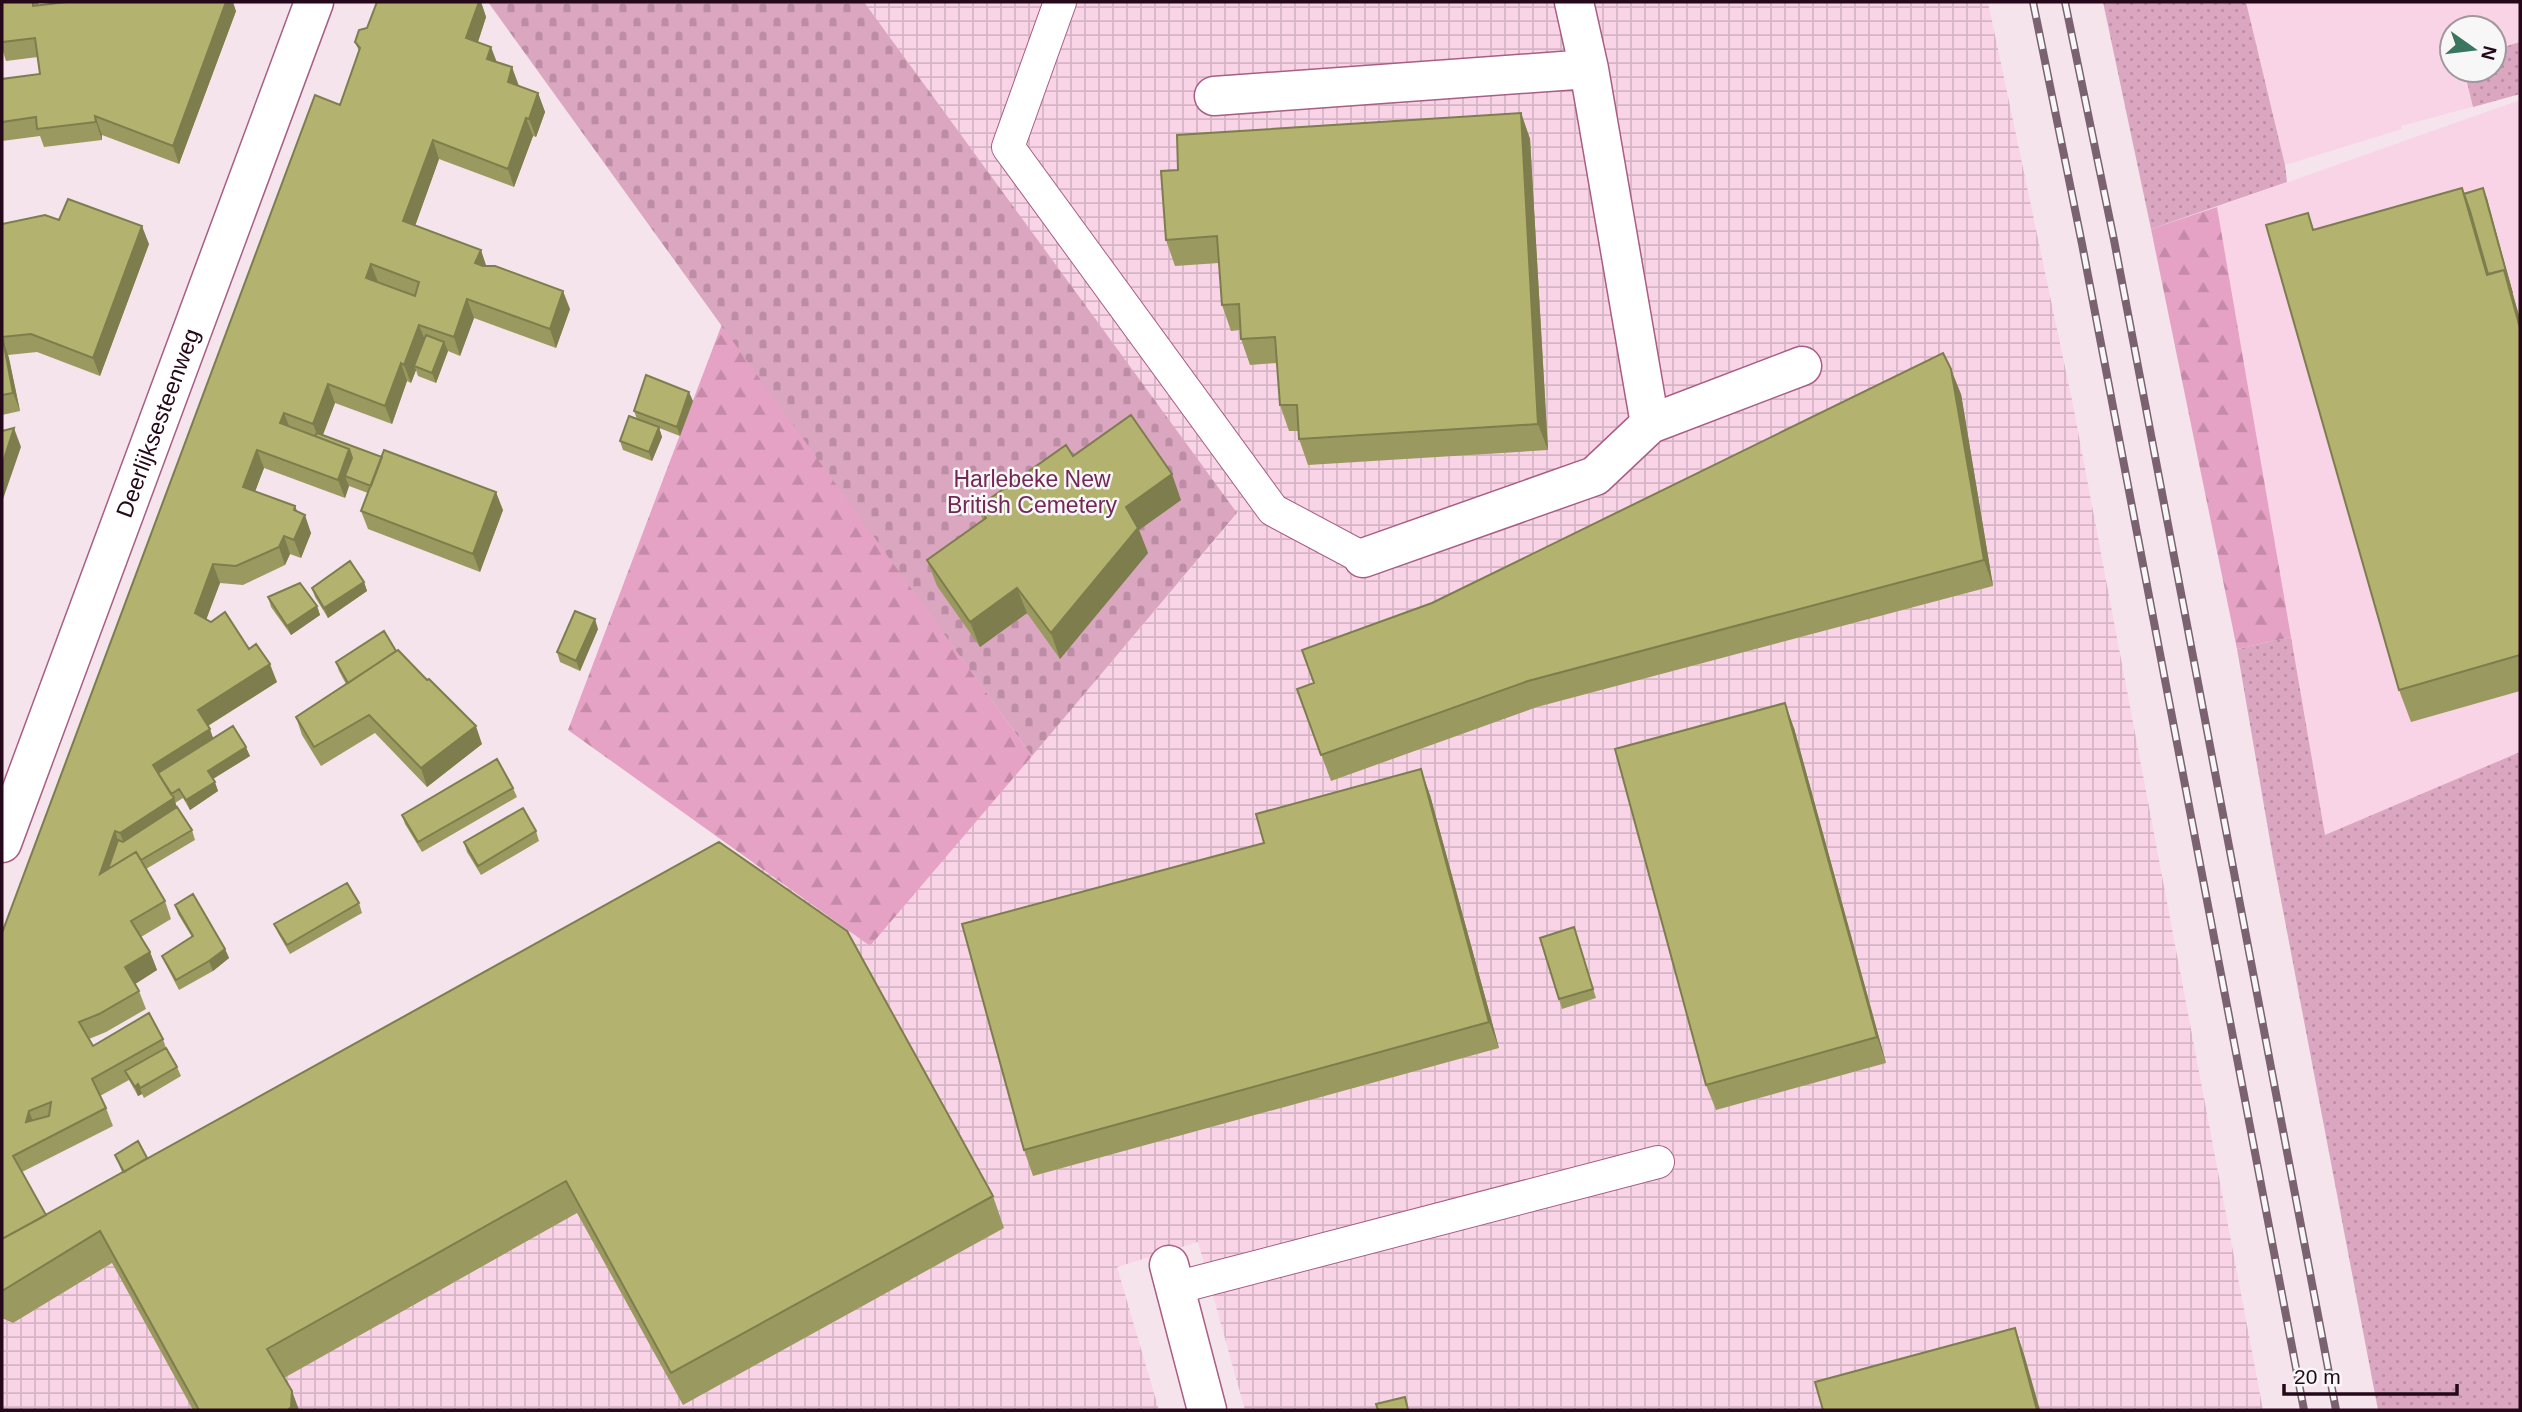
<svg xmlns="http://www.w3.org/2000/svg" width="2522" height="1412" font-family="Arial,sans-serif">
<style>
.built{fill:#f9d4e6;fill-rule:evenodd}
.industrial{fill:url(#industrial-grid)}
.grass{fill:url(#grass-dots)}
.forest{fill:url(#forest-firs)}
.cemetery{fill:url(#cemetery-stones)}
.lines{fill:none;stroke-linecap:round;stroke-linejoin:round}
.service-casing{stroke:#a85e85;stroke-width:34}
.minor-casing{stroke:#a85e85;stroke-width:41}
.secondary-casing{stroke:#a85e85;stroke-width:41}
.service{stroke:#fff;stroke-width:32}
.minor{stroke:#fff;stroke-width:38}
.secondary{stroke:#fff;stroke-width:38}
.rail-casing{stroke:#7a6270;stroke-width:8}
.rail{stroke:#f7f7f7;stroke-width:5;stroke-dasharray:16;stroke-linecap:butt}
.wall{fill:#9a995f}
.shaded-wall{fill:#7d7d4d}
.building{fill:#b3b26e;stroke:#7d7d4d;stroke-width:2;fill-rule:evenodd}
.labels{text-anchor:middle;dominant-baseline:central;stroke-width:5;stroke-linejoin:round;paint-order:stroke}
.street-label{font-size:23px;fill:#250819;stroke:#f7f7f7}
.park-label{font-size:23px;fill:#732754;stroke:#f7f7f7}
</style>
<defs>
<pattern id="industrial-grid" width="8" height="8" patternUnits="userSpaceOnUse" patternTransform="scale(1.75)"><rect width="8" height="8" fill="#f9d4e6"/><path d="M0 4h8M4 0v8" fill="none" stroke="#d5b4c5"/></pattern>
<pattern id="grass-dots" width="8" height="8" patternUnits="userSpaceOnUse" patternTransform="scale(1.75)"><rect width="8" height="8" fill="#dba6c0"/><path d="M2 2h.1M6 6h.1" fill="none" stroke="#bc8da4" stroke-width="1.8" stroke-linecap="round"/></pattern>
<pattern id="forest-firs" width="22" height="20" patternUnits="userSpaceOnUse" patternTransform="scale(1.75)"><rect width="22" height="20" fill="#e5a2c4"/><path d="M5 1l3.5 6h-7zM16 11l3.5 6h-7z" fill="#c48aa8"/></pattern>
<pattern id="cemetery-stones" width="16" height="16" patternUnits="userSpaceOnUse" patternTransform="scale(1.75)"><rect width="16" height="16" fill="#dba6c0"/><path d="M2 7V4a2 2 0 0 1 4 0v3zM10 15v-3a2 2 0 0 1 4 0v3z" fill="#bc8da4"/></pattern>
</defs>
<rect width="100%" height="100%" fill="#f5e4ec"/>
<path class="built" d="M2246,2H2520V94L2401,126L2402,129L2285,165ZM2452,28H2494V70H2452Z
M2520,100V752L2325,836L2217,207Z"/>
<path class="industrial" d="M864,2H1988L2073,405L2263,1410H1245L1198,1242L1117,1267L1159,1410H2V1268L731,874L754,863L870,946L1237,514Z"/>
<path class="grass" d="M2103,2H2246L2285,165L2287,182L2151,229Z
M2520,42V94L2473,107L2464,70H2494V50Z
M2291,637L2325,835L2520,752V1410H2378L2273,858L2237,649Z"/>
<path class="forest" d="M2217,207L2291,637L2237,649L2151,229Z
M722,324L1032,756L870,946L568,730Z"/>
<path class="cemetery" d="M488,2H864L1237,513L1032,756Z"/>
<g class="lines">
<defs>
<path id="service" d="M1060,2L1008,147L1273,510L1363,558
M1175,1288L1658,1162"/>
<path id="minor" d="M1574,2L1589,69L1650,424
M1214,96L1589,69
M1363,558L1595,476L1650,424L1802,366
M1169,1265L1207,1410"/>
<g id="secondary">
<path id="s1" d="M2,843L314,2"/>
</g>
</defs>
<use href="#service" class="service-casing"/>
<use href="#minor" class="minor-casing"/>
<use href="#secondary" class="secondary-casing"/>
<use href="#service" class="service"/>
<use href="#minor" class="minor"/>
<use href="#secondary" class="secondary"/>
<defs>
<path id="rail" d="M2033,2L2082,244L2304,1410
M2065,2L2114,240L2336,1410"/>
</defs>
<use href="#rail" class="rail-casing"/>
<use href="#rail" class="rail"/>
</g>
<path class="wall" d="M2,2H38L39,5L236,11L179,164L102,135V140L44,147L40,136L2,141V79L40,74L38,57L6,61L2,48Z
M377,2H481L486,17L478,42L519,86L538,93L545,112L536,137L533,136L514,187L439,159L415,226L487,266L570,309L556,348L474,318L460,356L448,351L436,383L418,376L416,370L411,383L407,381L392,424L335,403L323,435L503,510L480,572L368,529L361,511L368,493L349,486L345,498L264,468L255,491L295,506L297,511L311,533L301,558L290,554L285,565L243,585L220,583L206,619L249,649L277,682L208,726L213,738L250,756L213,779L218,791L190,810L183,798L175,803L177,807L192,830L195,840L146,869L165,901L171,919L141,937L150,952L157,970L135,984L139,991L146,1009L106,1032L89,1039L93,1046L163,1039L166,1048L177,1067L181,1076L144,1098L142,1094L138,1096L129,1080L100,1096L106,1108L113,1126L22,1172L46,1215L122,1172L115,1155L147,1158L993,1196L1004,1228L683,1405L577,1213L284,1378L299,1410H193L112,1263L13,1323L2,1318V933L340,105L359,51L355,42L367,28Z
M1521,113L1530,139L1548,450L1308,465L1299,439L1298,431H1289L1280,405L1277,363L1250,365L1241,339L1240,330L1231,331L1222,305L1219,263L1175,266L1166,240L1178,170Z
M2483,188L2520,319V691L2411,722L2399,690L2308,213L2314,230Z
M59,220L149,244L100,376L37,352L8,355L20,411L2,415V224Z
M1961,394L1993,586L1537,707L1331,781L1297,689L1314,683L1432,603Z
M693,401L680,436L659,428L662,437L652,461L623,450L620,441L637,419L634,411Z
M1073,456L1181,500L1139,530L1148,553L1060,659L1027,613L980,647L937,586L927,560L983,521L978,507Z
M364,582L367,591L328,618L315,597L312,588Z
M268,597L317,606L320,615L291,635L271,607Z
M598,629L580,671L560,662L557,652Z
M396,651L482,744L427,787L375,733L321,766L302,735L296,717L346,684L339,671L336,662Z
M1794,728L1886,1063L1716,1110L1706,1085Z
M513,788L517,797L422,852L405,824L402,815Z
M1430,795L1499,1048L1033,1176L1024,1150L1264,843Z
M536,831L539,841L481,875L467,852L464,842Z
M359,903L362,913L290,954L278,933L274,924Z
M175,905L225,949L229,958L213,971L179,990L166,965L162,956L192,937L178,914Z
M1574,927L1596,998L1562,1009L1559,999Z"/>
<path class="shaded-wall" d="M226,2H233L236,11L179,164L173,146Z
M479,2H481L486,17L473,57L466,38Z
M491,47L498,65L487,59Z
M512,67L519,86L508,82Z
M538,93L545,112L536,137L529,119Z
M1521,113L1530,139L1548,450L1538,424Z
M95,116L102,135V140L96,122Z
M526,118L533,136L514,187L508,169Z
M433,140L439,159L410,240L403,221Z
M2462,188L2473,220L2496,297L2487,275Z
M2483,188L2487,198L2515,302L2512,293Z
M142,226L149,244L100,376L93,358Z
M481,250L487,268L475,263Z
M371,264L378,282L366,278Z
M2504,270L2515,302L2520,319V328Z
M563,291L570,309L556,348L550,329Z
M467,299L474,318L460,356L454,337Z
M419,325L426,343L414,366L416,370L411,383L404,365Z
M3,340L9,358L20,411L13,393Z
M444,342L448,351L436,383L432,373Z
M401,363L407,381L392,424L385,406Z
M1951,369L1961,394L1993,586L1984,560Z
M328,384L335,403L320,442L313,424Z
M689,392L693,401L680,436L677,427Z
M284,413L291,431L280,423Z
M659,427L662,437L652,461L649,452Z
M14,428L21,447L2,502V465Z
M349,449L355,467L345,476L349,486L345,498L338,480Z
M257,450L264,468L250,505L243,487Z
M1172,474L1181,500L1139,530L1148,553L1060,659L1051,633L1126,507Z
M496,492L503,510L480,572L473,554Z
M295,506L301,523L305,515L311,533L301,558L294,540V510Z
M284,536L290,554L285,565L279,547Z
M213,564L220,583L202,631L195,613Z
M364,582L367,591L328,618L324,608Z
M1017,588L1027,613L980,647L970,622Z
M317,606L320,615L291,635L287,626Z
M595,619L598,629L580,671L576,661Z
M270,664L277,682L204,728L198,710Z
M1785,703L1794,728L1886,1063L1877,1037Z
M476,726L482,744L427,787L421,768Z
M210,729L216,747L161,782L153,765Z
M246,747L250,756L211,780L208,771Z
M1421,769L1430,795L1499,1048L1489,1022Z
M215,782L218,791L190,810L186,800Z
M174,798L180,817L127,851L120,833Z
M115,831L121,850L112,878L100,874Z
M225,949L229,958L213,971L209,961Z
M150,952L157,970L132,986L125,967Z
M138,1084L142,1094L138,1096L135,1087Z
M29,1111L36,1129L26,1122Z
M2015,1328L2024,1354L2040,1410H2037Z
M292,1391L299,1410H288Z"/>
<path class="building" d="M2,2H33V6L67,2H226L173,146L95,116L96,122L37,129L36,117L2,122V79L40,74L35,38L2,42Z
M377,2H479L466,38L491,47L487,59L512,67L508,82L538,93L529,119L526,118L508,169L433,140L403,221L481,250L475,263L483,266H495L563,291L550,329L467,299L454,337L419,325L404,365L401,363L385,406L328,384L313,424L284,413L280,423L349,449L338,480L257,450L243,487L295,506L294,510L305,515L294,540L284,536L279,547L236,566L213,564L195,613L211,622L225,612L249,649L256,644L270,664L198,710L210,729L153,765L174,798L120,833L115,831L100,874L136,852L165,901L131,921L150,952L125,967L139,991L99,1014L79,1022L93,1046L149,1013L163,1039L92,1079L106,1108L13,1156L46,1215L2,1239V933L315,95L340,105L360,48L355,42L359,30L367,28ZM371,264L419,282L415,296L366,278ZM51,1102L49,1116L26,1122L29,1111Z
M1521,113L1538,424L1299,439L1297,405H1280L1275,337L1241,339L1239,304L1222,305L1217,236L1166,240L1161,171L1178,170L1177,135Z
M2462,188L2487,275L2504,270L2520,328V655L2399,690L2266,225L2308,213L2313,230Z
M2483,188L2512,293L2504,270L2488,274L2470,211L2464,194Z
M68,199L142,226L93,358L31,334L2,337V224L45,215L59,220Z
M426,335L444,342L432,373L414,366Z
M2,340H3L13,393L2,395Z
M1943,353L1951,369L1984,560L1528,681L1321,755L1297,689L1314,683L1302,650L1432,603Z
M646,375L689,392L677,427L634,411Z
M1131,415L1172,474L1126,507L1138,528L1051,633L1017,588L970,622L927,560L986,518L978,507L1066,445L1073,456Z
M629,416L659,427L649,452L620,441Z
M14,428L2,465V431Z
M317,433L382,457L371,486L345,476L352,458L349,449L315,436Z
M384,450L496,492L473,554L361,511Z
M350,561L364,582L324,608L312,588Z
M300,583L317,606L287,626L268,597Z
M575,611L595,619L576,661L557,652Z
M384,631L396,651L348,683L336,662Z
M398,650L427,680L429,679L476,726L421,768L369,715L314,747L296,717Z
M1785,703L1877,1037L1706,1085L1615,749Z
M233,726L246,747L208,771L215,782L186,800L179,789L171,794L158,773Z
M497,759L513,788L418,842L402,815Z
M1421,769L1489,1022L1024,1150L962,924L1264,843L1256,814Z
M177,807L192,830L141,860L136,852L108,869L118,840L123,842Z
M523,808L536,831L478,866L464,842Z
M719,842L847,931L993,1196L671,1373L566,1181L267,1349L292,1391L291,1407L288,1410H199L100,1231L2,1291V1239Z
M347,883L359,903L287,945L274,924Z
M193,894L225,949L209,961L176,980L162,956L193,936L175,905Z
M1574,927L1593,989L1559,999L1540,938Z
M166,1048L177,1067L140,1088L138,1084L135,1087L125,1071Z
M138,1141L147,1158L124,1172L115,1155Z
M2015,1328L2037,1410H1823L1815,1382Z
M1405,1397L1408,1410H1378L1376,1404Z"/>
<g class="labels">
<g class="street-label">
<text stroke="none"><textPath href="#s1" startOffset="448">Deerlijksesteenweg</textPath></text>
</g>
<g class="park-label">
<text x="1032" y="479">Harlebeke New<tspan x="1032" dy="26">British Cemetery</tspan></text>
</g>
</g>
<rect width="2522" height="1412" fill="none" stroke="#250819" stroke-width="7"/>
<g transform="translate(2473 49) rotate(104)"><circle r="33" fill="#f7f7f7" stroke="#a3979e" stroke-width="2"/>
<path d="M0-5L12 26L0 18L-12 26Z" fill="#39755f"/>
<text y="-10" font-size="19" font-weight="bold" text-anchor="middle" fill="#250819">N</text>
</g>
<path d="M2284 1384v10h173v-10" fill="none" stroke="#250819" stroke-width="3.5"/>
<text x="2294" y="1384" font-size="21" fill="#250819" stroke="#f7f7f7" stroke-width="5" paint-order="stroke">20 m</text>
</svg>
